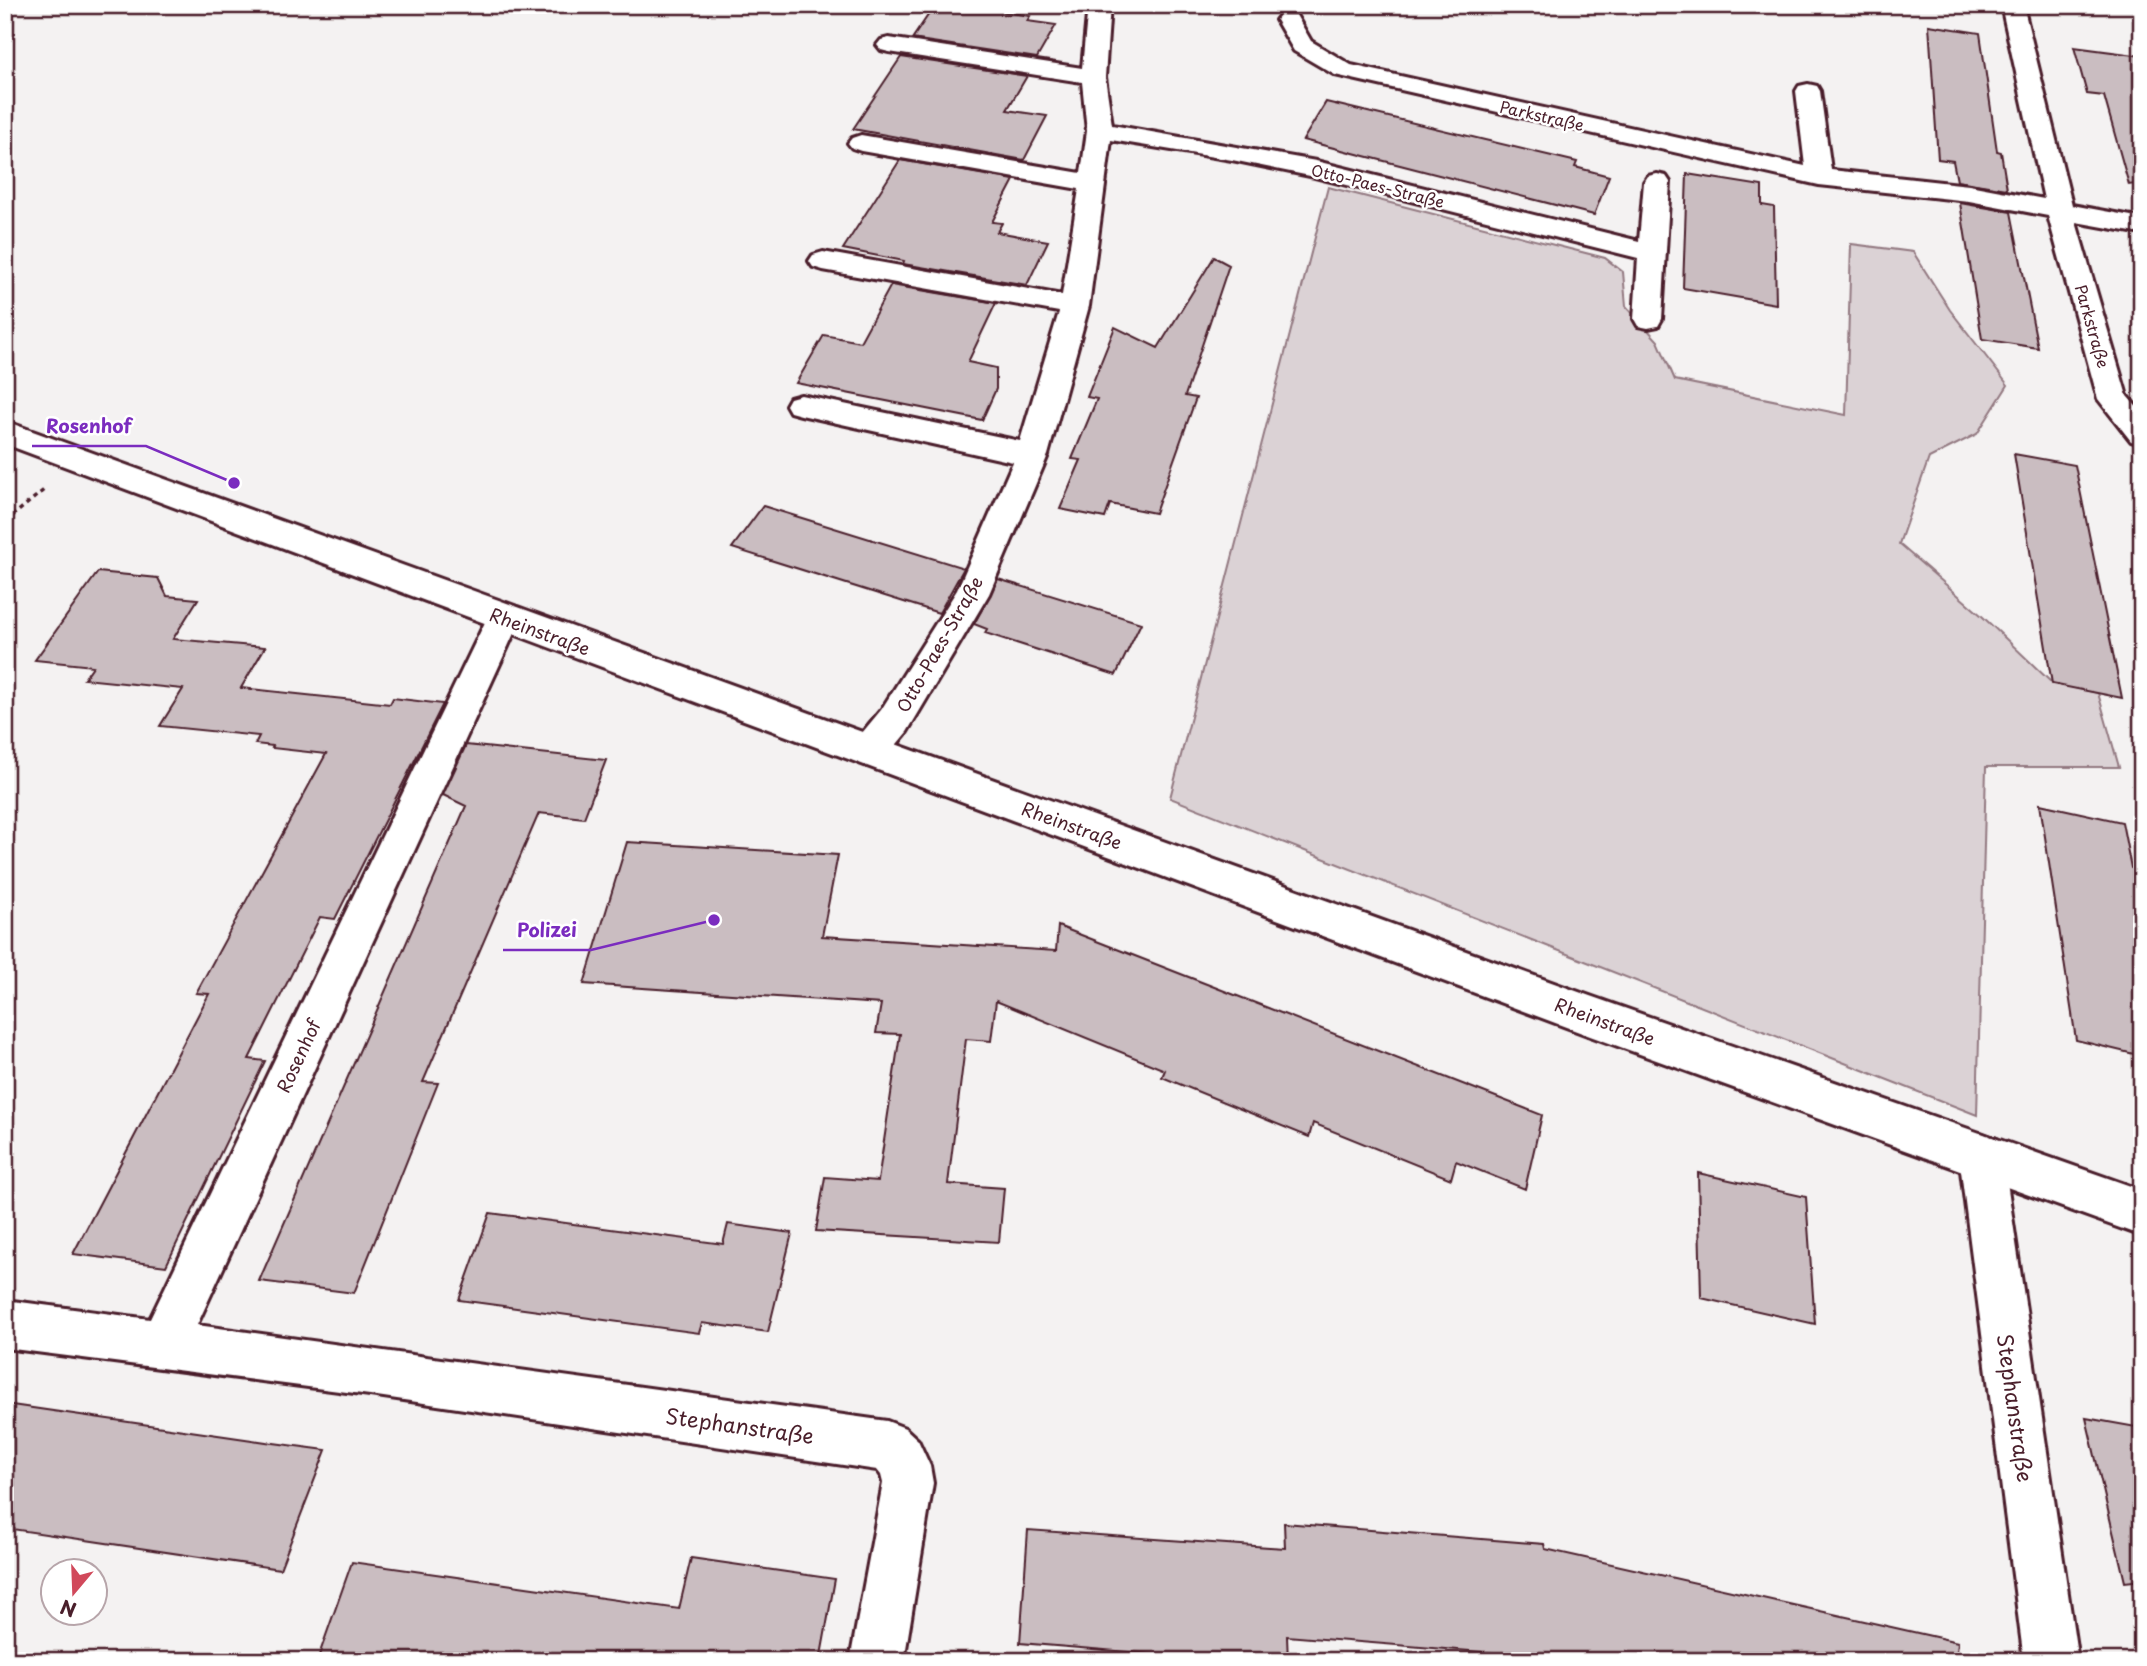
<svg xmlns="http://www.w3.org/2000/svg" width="2147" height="1666" font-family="'Playpen Sans',sans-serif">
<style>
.green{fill:#dbd2d5;stroke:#927880;stroke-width:2}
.building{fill:#cabdc1;stroke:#4a1f2b;stroke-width:2}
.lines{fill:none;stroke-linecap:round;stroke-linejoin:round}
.street-casing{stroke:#4a1f2b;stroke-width:6}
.secondary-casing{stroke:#4a1f2b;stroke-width:6}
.path{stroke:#4a1f2b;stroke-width:3.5;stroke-dasharray:4.5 4.5;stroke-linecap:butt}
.street{fill:#fff;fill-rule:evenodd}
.secondary{fill:#fff;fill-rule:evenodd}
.labels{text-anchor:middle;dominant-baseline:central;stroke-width:5;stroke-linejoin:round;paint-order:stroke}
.far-street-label{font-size:16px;fill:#4a1f2b;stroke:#fff}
.street-label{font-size:18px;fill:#4a1f2b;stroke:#fff}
.near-street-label{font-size:21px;fill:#4a1f2b;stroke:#fff}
.leader{fill:none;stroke:#7b2cbf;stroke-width:2.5}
.callout-dot{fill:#7b2cbf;stroke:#fff;stroke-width:2.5}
.callout-label{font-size:19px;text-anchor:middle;font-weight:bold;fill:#7b2cbf;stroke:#fff;stroke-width:5;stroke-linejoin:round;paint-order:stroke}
</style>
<rect width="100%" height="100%" fill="#f4f2f2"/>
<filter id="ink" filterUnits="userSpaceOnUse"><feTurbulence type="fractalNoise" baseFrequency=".0143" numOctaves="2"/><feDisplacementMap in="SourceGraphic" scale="14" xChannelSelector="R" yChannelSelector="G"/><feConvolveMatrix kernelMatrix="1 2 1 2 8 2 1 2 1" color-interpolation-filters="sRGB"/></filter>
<g filter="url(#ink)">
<path class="green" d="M1328,187L1605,258L1623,272L1626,306L1658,341L1675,380L1846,415L1851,244L1913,252L1950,310L2008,385L1977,434L1929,458L1899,544L1982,616L2052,683L2098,693L2119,767H1986L1977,1115L1170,798Z"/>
<path class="building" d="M935,5H961L1030,16L1027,21L1056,25L1037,58L912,39Z
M1929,25L1980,33L1997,151L2001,152L2007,189L1957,181L1953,161L1938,159Z
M2074,47L2142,56V183L2129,185L2104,96L2087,94Z
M901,57L1027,76L1007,110L1047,116L1024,160L853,129Z
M1326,102L1577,162L1575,167L1609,176L1594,215L1303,140Z
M900,160L1014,180L992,222L1002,223L997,232L1048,241L1027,285L903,264L904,261L843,249Z
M1687,174L1762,186V205L1774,207L1776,304L1683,288Z
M1960,203L2011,212L2038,348L1982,339Z
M1214,257L1229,265L1185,396L1196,398L1155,513L1110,504L1105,518L1060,509L1081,460L1072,459L1097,399L1087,397L1115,327L1158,348Z
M891,285L996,303L968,362L996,368V389L982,420L796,383L824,335L860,342Z
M2014,454L2075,465L2122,698L2052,684Z
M763,506L964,568L939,613L732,548Z
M98,572L158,578L167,596L198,599L173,639L265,647L241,688L390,704L393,698L443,704L335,919L320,917L249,1059L265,1061L166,1266L73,1254L209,994L196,993L326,754L272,748L273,746L255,744L259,736L160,726L183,689L84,679L93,666L35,660Z
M998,579L1141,623L1116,675L985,633L987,629L974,624Z
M466,745L606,760L584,818L539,813L423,1082L438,1083L354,1293L259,1281L466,806L443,795Z
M2040,804L2122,822L2131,868L2135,869L2142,899V1056L2076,1040Z
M627,842L838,855L822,936L1056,951L1058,926L1542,1115L1525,1189L1456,1161L1451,1179L1313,1123L1309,1137L1162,1077L1165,1070L996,1001L991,1041L966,1039L948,1184L1004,1188L999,1242L816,1231L825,1177L878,1181L900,1034L876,1033L881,1004L584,984Z
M1698,1173L1806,1197L1815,1324L1701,1298Z
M490,1213L723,1244L728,1224L792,1233L768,1332L702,1323L699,1333L459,1300Z
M5,1404L266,1442L326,1450L280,1569L5,1528Z
M2086,1418L2142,1428V1580L2125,1582Z
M1284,1523L1544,1544L1545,1549L1958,1642L1956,1661H1591L1287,1636L1288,1661H1238L1020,1643L1028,1530L1285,1548Z
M691,1558L835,1579L820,1661H317L352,1562L679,1609Z"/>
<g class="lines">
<defs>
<path id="street" d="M1088,5H1110L1105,77L1112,125L1316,161L1639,241L1644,182L1648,176L1657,174L1666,176L1670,182L1662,319L1658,326L1648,328L1638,326L1634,319L1638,258L1315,177L1232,160L1111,140L1089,306L1048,455L989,594L907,732L883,761L870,765L857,761L852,750L857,739L881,710L957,590L1013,462L801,415L790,412L786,405L790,398L801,395L1020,441L1059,312L823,270L813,267L809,261L813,255L823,252L1062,295L1079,189L861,151L852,148L848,143L852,138L861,135L1081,173L1087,131L1082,82L889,52L881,50L877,45L881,40L889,38L1082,68Z
M2001,5H2023L2072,205L2142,218V234L2076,222L2127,396L2142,413V444L2131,441L2098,399L2048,216L1969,201L1819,185L1335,75L1294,51L1276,20L1280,15H1296L1311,41L1351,65L1805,166L1796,91L1799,86L1808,84L1817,86L1820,91L1831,170L1969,185L2044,199Z
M504,605L516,609L521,618L197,1325L887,1421L905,1428L918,1440L930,1466L933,1483L904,1661H850L883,1483L881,1475L877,1470L370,1395L5,1348V1300L150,1319L487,618L492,609Z
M1981,1133L1997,1139L2003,1155L2078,1661H2024L1959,1155L1965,1139Z"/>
<path id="secondary" d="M5,421L1590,996L2142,1190V1236L1590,1036L5,444Z"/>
</defs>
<use href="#street" class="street-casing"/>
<use href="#secondary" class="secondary-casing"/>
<path class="path" d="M5,522L45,489"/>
<use href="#street" class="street"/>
<use href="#secondary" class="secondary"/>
</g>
</g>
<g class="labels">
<g class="far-street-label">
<text transform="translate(1542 115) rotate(13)">Parkstraße</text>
<text transform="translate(1378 185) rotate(14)">Otto-Paes-Straße</text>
<text transform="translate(2093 326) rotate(74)">Parkstraße</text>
</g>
<g class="street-label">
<text transform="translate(540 631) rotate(20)">Rheinstraße</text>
<text transform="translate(939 644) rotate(-60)">Otto-Paes-Straße</text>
<text transform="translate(1072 825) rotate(20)">Rheinstraße</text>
<text transform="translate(1605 1021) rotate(20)">Rheinstraße</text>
<text transform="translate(298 1056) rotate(-65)">Rosenhof</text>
</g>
<g class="near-street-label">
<text transform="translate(2016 1408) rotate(82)">Stephanstraße</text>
<text transform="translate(740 1425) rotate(8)">Stephanstraße</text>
</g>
</g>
<path class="leader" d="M234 483L146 446H32M714 920L591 950H503"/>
<g class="callout-dot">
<circle cx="234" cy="483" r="7"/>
<circle cx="714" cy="920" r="7"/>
</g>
<g class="callout-label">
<text x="89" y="433">Rosenhof</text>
<text x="547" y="937">Polizei</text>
</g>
<rect width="2147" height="1666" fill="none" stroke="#fff" stroke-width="28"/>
<rect x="14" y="14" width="2119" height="1638" fill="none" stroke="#4a1f2b" stroke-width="2.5" filter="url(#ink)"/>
<g transform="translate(74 1592) rotate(199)"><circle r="33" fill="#ffffff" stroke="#b7a5aa" stroke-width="2"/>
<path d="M0-5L12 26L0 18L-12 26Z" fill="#d1495b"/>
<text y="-10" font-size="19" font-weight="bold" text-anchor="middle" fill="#4a1f2b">N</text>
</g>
</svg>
